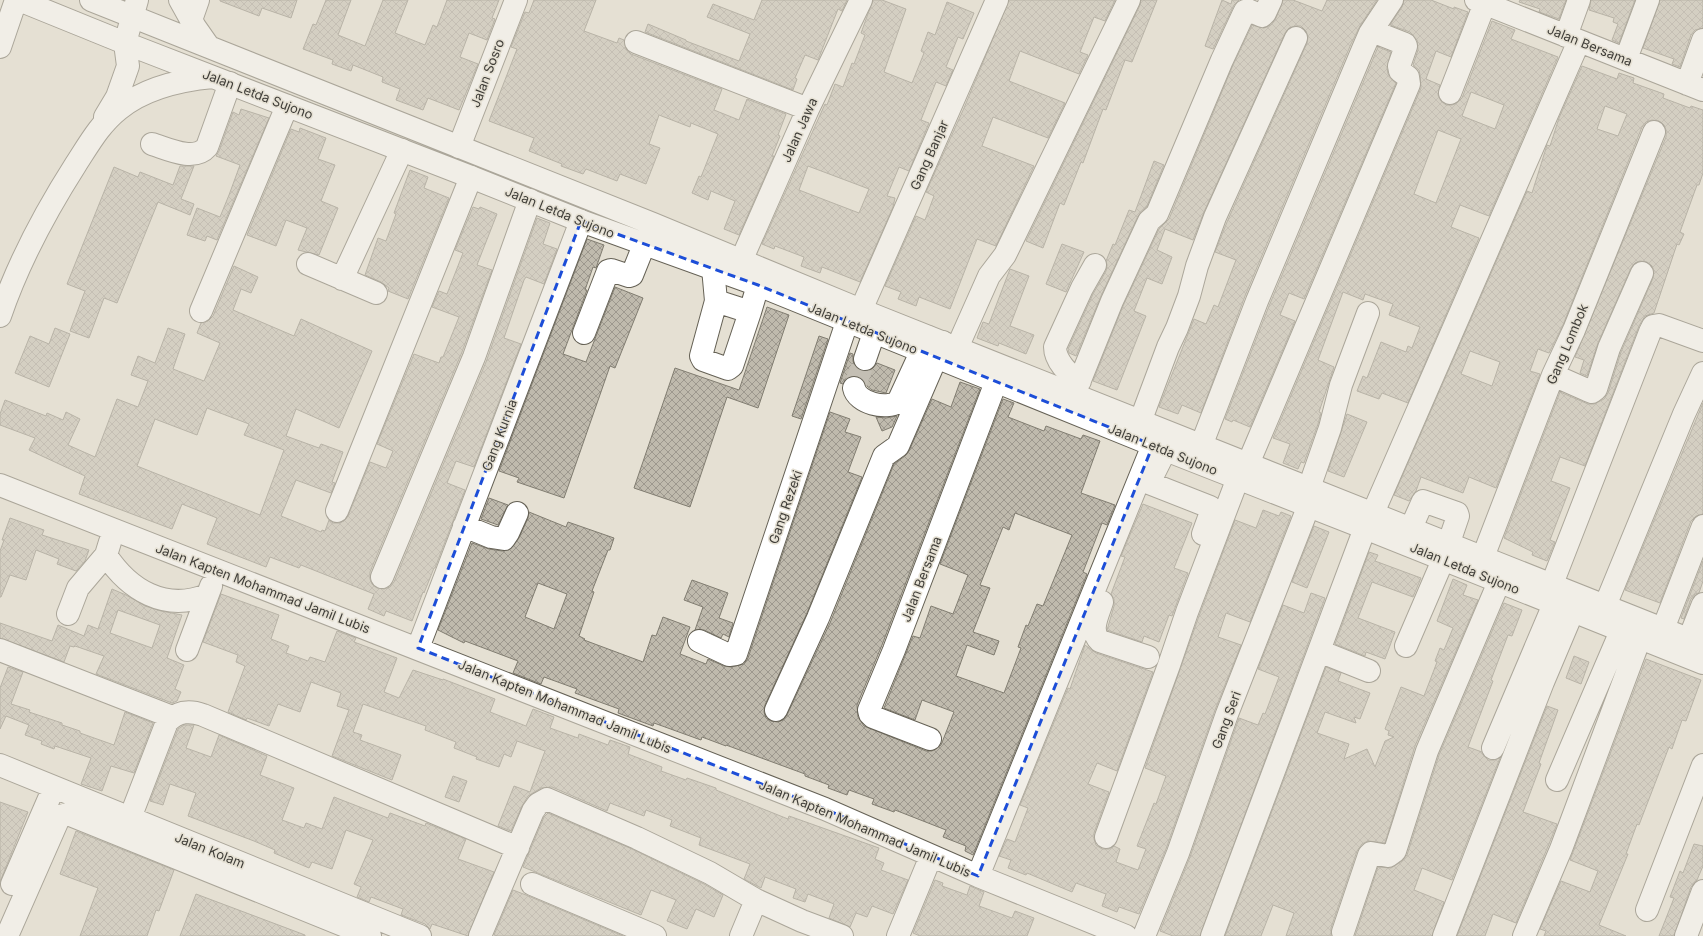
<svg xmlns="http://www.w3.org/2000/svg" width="1703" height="936" font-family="Inter,sans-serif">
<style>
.building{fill:url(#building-cross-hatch);stroke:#817d71;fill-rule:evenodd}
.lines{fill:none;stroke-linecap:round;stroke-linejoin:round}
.minor-tunnel{stroke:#c4bfb4;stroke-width:22;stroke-dasharray:22 11;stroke-linecap:butt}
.minor-casing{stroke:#656155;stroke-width:24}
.highway-casing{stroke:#656155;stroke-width:24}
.minor{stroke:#fff;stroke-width:22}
.highway{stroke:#fff;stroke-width:22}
.marked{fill:none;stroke:#1d4ed8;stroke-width:3;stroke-dasharray:8 5;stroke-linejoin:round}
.labels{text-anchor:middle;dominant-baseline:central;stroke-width:3;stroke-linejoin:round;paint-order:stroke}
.street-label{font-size:13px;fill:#3f3d38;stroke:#e5e0d3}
</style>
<defs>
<pattern id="building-cross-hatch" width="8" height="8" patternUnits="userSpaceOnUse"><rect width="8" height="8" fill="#bfbaad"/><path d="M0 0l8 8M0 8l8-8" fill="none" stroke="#9d988e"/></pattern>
</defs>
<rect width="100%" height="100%" fill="#e5e0d3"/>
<path class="building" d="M220,0H297L291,18L262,8L259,16L220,1Z
M326,0H351L338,35L365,46L383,0H408L395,33L425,45L433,25L437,27L447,0H499L492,18L495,19L487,40L469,33L460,57L478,64L459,110L428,98L423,110L396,100L400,89L382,82L383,77L353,65L351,71L332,64L333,60L303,49L313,24L316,25Z
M534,0H596L584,31L617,43L619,38L624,40L626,49L631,54L722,89L714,110L739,120L747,99L786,114L778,135L780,136L772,156H774L739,235L724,229L735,201L711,191L708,200L692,193L699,176L701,177L718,134L691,123L690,127L659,115L649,144L660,148L646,184L620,174L617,181L586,169L583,174L561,166L562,164L529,151L534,138L489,121L517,49L511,47L525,12L529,13Z
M762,0H847L842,11L838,9L818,60L805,55L795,78L797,79L793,90L645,32L648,24L686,40V41L739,61L750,34L707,17L713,4L754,20Z
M873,0H882L906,9L884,72L912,83L924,53L921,51L928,32L935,35L947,2L974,13L963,39L958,37L946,67L953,70L946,86L936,82L921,120L929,123L909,171L899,167L887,196L895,198L893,207L860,282L822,267L820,273L801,266L804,257L775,246L774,249L762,244L825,104L827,105L835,84L843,87L852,63L854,64L865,35L861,33ZM808,166L869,189L859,213L799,190Z
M1009,0H1115L1105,21L1094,17L1080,52L1088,55L1079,74L1020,51L1009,81L1065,103L1048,138L993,117L982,146L1034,166L996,246L977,239L950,309L919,297L916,306L898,299L901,292L885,286L916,216L925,220L934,196L926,192L964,108Z
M1141,0H1157L1132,62L1125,60L1106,110L1103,109L1083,163L1081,162L1064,205L1060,203L1043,248L1026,241L1140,5Z
M1222,0L1231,4L1232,0H1239L1234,5L1213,49L1205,46Z
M1283,0H1293L1322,11L1327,0H1377L1360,26L1351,44L1245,296L1201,413L1182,405L1178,414L1159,407L1194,319L1206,324L1214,305L1218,307L1236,260L1215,252L1227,222L1307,43L1308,37L1306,31L1301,26H1295L1289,28L1285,33L1204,212L1193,240L1165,229L1157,250L1172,257L1162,284L1147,278L1134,311L1146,316L1117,390L1093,381L1123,306L1159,229L1169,219L1233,65L1252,25L1264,28L1271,25L1276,18Z
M1404,0H1431L1454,9V7L1468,12L1451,57L1436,51L1426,79L1440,85L1438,95L1441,101L1446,105H1452L1457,103L1462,98L1492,21L1515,30L1511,39L1558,57L1489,216L1460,205L1451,227L1479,238L1408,403L1382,393L1379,399L1357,391L1363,376L1367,378L1381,342L1406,352L1408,346L1412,348L1420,327L1389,315L1393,304L1365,294L1363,300L1343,292L1318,360L1334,367L1319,412L1321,413L1318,424L1304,463L1301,462L1298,469L1283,463L1290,444L1273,438L1421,88L1420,75L1419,70L1413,65L1418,50L1417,40L1410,32L1390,25L1402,7ZM1471,92L1504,105L1495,129L1462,116ZM1438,130L1461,139L1436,203L1414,194Z
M1520,0H1566L1559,19L1539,12L1540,9L1519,2Z
M1591,0H1635L1619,43L1612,40L1618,24L1613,22L1614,18L1589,10Z
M1660,0H1703V28L1695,30L1691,35L1680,67L1672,64L1674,59L1643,48Z
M1378,47L1391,52L1387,68L1388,74L1396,83L1304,299L1289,293L1280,315L1295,321L1250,427L1233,420L1232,422L1225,419L1269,306Z
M1582,66L1617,79L1619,73L1634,78L1633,83L1664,94L1663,98L1690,108L1691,106L1703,110V173L1699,185H1697L1680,232L1684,234L1679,245L1677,244L1654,313L1645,316L1639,326L1585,466L1560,457L1551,481L1570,488L1550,540L1555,542L1547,561L1532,555L1533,552L1504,538L1560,392L1588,404H1594L1604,399L1608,393L1621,352L1653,278L1654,271L1652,266L1647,262L1640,261L1635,263L1631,268L1598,343L1587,376L1580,373L1584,360L1575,357L1666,137V130L1664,125L1659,121L1652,120L1646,122L1642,127L1563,325L1549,353L1538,349L1530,371L1540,374L1496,488L1469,477L1463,493L1421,477L1416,491L1409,501L1394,495L1527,191L1532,193L1547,145L1550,146L1559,118ZM1605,106L1627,114L1618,136L1597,129ZM1470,351L1500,362L1492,386L1461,374Z
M241,109L269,118L217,240L207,236L205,241L187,235L197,208L220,217L229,195L240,165L216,156L219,151L233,112L239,115Z
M300,128L326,138L318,159L335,165L321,201L338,208L319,255L298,250L307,228L286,220L276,246L247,235L291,129L299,132Z
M1154,161L1164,165L1147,206L1138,216L1101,296L1076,356L1069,353L1068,349L1093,294L1106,271L1107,265L1106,261L1113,244L1115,245L1129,210L1135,212Z
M180,166H194L181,199L194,204L190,215L158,202L117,303L104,298L89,338L70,331L85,291L67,284L114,167L138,177L140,172L173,185Z
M410,170L428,177L424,188L449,198L408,299L388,291L389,288L381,282L365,275L378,238L386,241L396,214L394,213Z
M473,207L479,209L480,207L497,214L477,265L492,270L462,352L370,572V579L372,584L377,588L384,589L390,587L394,582L486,362L537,218L550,223L543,244L557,249L544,284L526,277L524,280L504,338L521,344L474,467L456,461L447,483L465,490L435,568H434L424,593L423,592L412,621L386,611L384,616L368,609L374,594L301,565L299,568L270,557L266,567L207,544L217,518L182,504L172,529L79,494L85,476L29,450L35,438L0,425V414L5,400L46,416L47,413L63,420L66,412L80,419L68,445L95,457L117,399L138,407L148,381L131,375L138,356L155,363L168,328L185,334L173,369L204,381L220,343L197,333L201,323L208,321L213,316L234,266L258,277L251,293L241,289L233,310L294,336L301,319L372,351L339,428L296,409L286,436L319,448L321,444L343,452L332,482L335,483L331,493L296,480L281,516L321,532L322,530L325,531L329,520L333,523H339L344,521L348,516L370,462L386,468L393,451L377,444L414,354L439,363L441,357H443L459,317L432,307L439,291L447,294L463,253L455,250ZM207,408L249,424L244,435L284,450L260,515L137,466L155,419L197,435Z
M587,239L604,245L596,268L593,267L585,290H587L563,354L586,362L615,287L643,298L615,368L610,366L564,498L517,482L519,478L499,471Z
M1062,244L1084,252L1066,292L1046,284Z
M1010,269L1029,276L1010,326L1034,335L1026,354L999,343L998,346L977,338L983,322L989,324Z
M767,307L789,315L758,408L727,397L690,507L634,488L675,368L739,390Z
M55,328L70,334L49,387L15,373L30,336L49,344Z
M819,336L828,339L801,419L792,416Z
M850,353L853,354V361L855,367L861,371H868L873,368L877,363L895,370L886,393L872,390L867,386L862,378L856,376L849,377L843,384L840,383Z
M960,382L980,389L882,645L857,705L858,717L864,726L926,751H932L941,745L954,712L922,700L915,720L884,708L913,636L920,638L931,606L953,614L968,575L940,564L1003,399L1014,403L1008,417L1044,431L1046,426L1081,439L1083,435L1100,441L1081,493L1115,505L1107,525L1102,523L1083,572L1087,574L973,855L965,851L966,846L943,837L946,830L895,810L894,812L872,804L874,799L849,790L847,795L828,788L829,785L805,776V774L726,745V746L702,737L701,740L654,723L653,726L618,713L619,709L575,693L577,689L544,677L541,684L513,673L518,661L465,641L464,643L438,630L472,543L489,549L502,551L509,550L519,538L528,518L529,512L566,527L568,522L614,538L610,550H608L592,591L594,592L579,636L585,639L584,640L643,662L652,635L656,636L663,617L690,627L680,654L706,664L708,659L724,666L731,667L744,664L748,658L830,412L850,419L845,432L861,437L848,472L862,477L807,613L765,705L764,712L766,718L771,721L778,722L783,720L787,715L830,623L894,464L905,456L909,451L932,399L951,407ZM1015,513L1072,535L1043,606L1037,604L1028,626L1026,625L1018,647L1021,648L1004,693L956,676L967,645L994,655L999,641L973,632L990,588L980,585L1003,527L1009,530ZM538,583L567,594L554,629L525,617Z
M1703,403V514L1696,516L1691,521L1660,603L1625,590Z
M1347,414L1367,422L1344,477L1328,471Z
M897,416L892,427L882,431L876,417L886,418Z
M489,498L508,505L498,525L481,519Z
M1143,504L1192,523L1174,568L1188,573L1172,616L1169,615L1159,642L1144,636L1142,642L1107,630L1114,606V599L1111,594L1125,557L1121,556Z
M1263,510L1279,516L1281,512L1291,516L1250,622L1226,613L1218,637L1241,645L1215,710L1166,849L1139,914L1119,907L1117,912L1102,906L1106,894L1076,883L1072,892L1027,873L1026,875L1008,868L1011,860L999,856L1007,839L1015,842L1028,808L1020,805L1068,688L1070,689L1085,645L1096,653L1153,672L1117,771L1097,763L1088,784L1109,792L1094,833V839L1096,845L1102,849H1109L1114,846L1120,849L1116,862L1138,870L1146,849L1137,846L1154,803L1156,804L1166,776L1145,768L1199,616L1235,520L1256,528Z
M10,518L44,530L42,535L89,550L85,561L76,571L57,564L59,559L36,550L26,580L10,575L1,597H0V551L4,540H2Z
M1314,526L1329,532L1307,588L1292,582Z
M1369,552L1378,555L1375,561L1421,578L1413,597L1372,582L1358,618L1395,632L1385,659L1366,652L1365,656L1335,644Z
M1703,561V581L1699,593L1695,594L1691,599L1684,619L1681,618Z
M1453,579L1467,585L1463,595L1478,600L1415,746L1385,843L1368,841L1362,844L1357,851L1331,928V936H1286L1294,913L1273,905L1261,936H1225L1326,667L1341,673L1338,681L1370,693L1360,719L1354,717L1356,723L1325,712L1317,733L1349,744L1344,759L1367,749L1375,767L1385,741L1394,737L1388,735L1389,731L1385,729L1401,687L1424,696L1437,662L1435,661L1440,648L1444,650L1453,628L1437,621Z
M692,580L728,593L719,618L733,623L729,637L723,634L721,638L704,630H695L703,607L684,600Z
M112,589L126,595L145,606L161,611L182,615L167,658L184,665L175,689L181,692L177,701L172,703L96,674L104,656L75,646L74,647L70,646L64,662L0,638V623L52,641L58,625L84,636L88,625L98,629ZM118,610L160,625L152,648L110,633Z
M1311,593L1325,598L1200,936H1173L1160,931L1190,857L1239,718L1258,725L1263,713L1265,714L1279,677L1258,669L1283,605L1304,613Z
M221,594L279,615L271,639L289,646L286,653L308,661L310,657L325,662L337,631L356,638L354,642L397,658L384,692L399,698L413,670L443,680V679L495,699L490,712L526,726L533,709L554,717L550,728L578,738L579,734L608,745L610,740L630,747L628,754L662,767L661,771L686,780L687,778L716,788V790L788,819L789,816L879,848L875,859L884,863L881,870L908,880L893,914L872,906L867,917L856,913L850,927L829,918L834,904L808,894L805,902L793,898L796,889L765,877L761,888L744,879L750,864L699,845L701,838L670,826L672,820L646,810L644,816L610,803L607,811L552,787L541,788L528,796L522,806L511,831L498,826L514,786L530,792L545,751L517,741L511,757L504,754L499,767L476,759L477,757L454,748L456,742L425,730L426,726L363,704L353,732L362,735L360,740L401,755L392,780L332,756L349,710L337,706L341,693L311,682L300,712L278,704L269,726L247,718L246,720L228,712L245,666L236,662L238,655L203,642Z
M1504,603L1522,610L1512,636L1508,635L1491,680L1493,681L1468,747L1482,752L1488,760H1494L1500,758L1452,880L1422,868L1414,890L1444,902L1432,936H1355L1378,867L1391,868L1402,861L1407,855L1439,755Z
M1574,656L1589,662L1581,684L1566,678Z
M1646,659L1701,680L1686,721L1682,720L1672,749L1669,747L1639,825L1637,824L1626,854H1628L1599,925L1626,936H1544L1546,931L1540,929L1561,881L1590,892L1598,871L1570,860Z
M8,667L23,672L11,704L30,710L29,712L62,723V725L80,731V733L114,745L125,712L153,723L134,773L111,766L102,791L81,784L91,758L55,746L54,749L41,744L42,741L25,735L29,725L6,716L0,729V688Z
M1547,706L1558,710L1539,763L1541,764L1523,812L1557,824L1549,844L1516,923L1493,914L1485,936H1457Z
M184,725H194L186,748L211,757L219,735L267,756L260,775L294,788L282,820L304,828L306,823L322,829L334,797L388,818L390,813L425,826L426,823L466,839L458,859L494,872L468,936L432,924L430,929L425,924L401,915L403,909L371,897L369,902L357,897L361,887L354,884L373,840L346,830L332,869L312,862L309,868L274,853L275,850L254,841L188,816L196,793L170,784L163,805L150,801L178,729Z
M453,776L467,781L459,802L445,797Z
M0,802L28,812L0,882Z
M548,813L632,849L704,884L723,895L714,917L696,909L687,929L667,921L676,900L651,890L641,915L523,867L544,817Z
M76,831L174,870L159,911L156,910L147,936H80L98,888L60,874Z
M1694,844L1703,846V866L1697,880L1691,887L1674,936H1659L1674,898L1670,897L1680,871L1683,873Z
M935,880L943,883L942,886L967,895L970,886L984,892L979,906L1012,918L1015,911L1034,918L1027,936H920L913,933Z
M513,890L526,895L623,936H498L494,935Z
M196,894L305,935V936H180Z"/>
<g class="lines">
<path class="minor-tunnel" d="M854,388L865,359"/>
<defs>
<path id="minor" d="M1476,0L1703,90
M191,20L198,0
M1566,36L1579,0
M636,42L808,109
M1626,59L1648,0
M1687,84L1703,40
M1450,93L1485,3
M152,144C168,149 194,162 207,147L230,83
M459,147L516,0
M741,261L808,109L861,0
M308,264L376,293
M713,268L716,301L750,312L758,285
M342,279L402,150
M716,301L701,356L703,360L728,369L732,366L750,312
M861,310L997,0
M201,311L287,106
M584,333L608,271L611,270L629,276L632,275L644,245
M957,348L989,276L1005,255L1129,0
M865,359L874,333
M1553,375L1587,390L1592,392L1596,389L1609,348L1642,273
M1080,381C1068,375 1055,360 1055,347L1082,288L1095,265
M854,388C857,403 886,410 898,402L928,337
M1074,395L1112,301L1149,221L1157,214L1222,60L1243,15L1245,11L1248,10L1262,16L1265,13L1271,0
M1140,422L1168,347L1177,328L1189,296L1197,266L1215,217L1296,38
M1201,446L1257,301L1363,49L1370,33L1392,0
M1161,459L1149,483L1210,507L1211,512L1203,534
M1248,464L1409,84L1408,77L1400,71L1399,66L1406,46L1405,44L1372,31
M0,485L825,809L978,876L1126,936
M1309,488L1330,428L1341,385L1368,313
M337,511L471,177
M1373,513L1579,41
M464,526L491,537L504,539L508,533L517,513
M106,555C129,590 165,612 207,595
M1483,557L1553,375L1574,330L1654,132
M382,577L474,357L530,200
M1552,584L1650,332L1653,326L1659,325L1703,341
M1102,602C1098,615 1089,631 1100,641L1148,657
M1605,606L1684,414L1703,373
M68,614L78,588L106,555L110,542
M1663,629L1703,526
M1689,639L1703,604
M699,641L729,655L736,654L847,322
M1406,646L1443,560L1458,516L1457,513L1423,501L1411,528
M418,648L581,221
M0,650L172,717
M187,650L211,586
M1319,651L1369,671
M776,710L818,618L884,456L898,446L943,342
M930,739L873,717L870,714L869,710L894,650L996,382
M1493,748L1554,604
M0,765L420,936
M1557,780L1621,631
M130,818L167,722C178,711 189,710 203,715L518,848
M1106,837L1169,665L1187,612L1238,478
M978,876L1153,445
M12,884L54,787
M532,884L655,936
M1647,910L1703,765
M1343,932L1369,855L1371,853L1388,856L1395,851L1427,751L1499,582
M7,936L58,820L60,816L68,814L370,936
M480,936L533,811L538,804L547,799L637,838L710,873L756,900
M741,936L756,900L802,921L842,936
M898,936L931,856
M1144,936L1178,853L1227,714L1309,505
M1212,936L1365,528
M1444,936L1543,682L1573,611
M1524,936L1561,849L1640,638
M1686,936L1703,891"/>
<path id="highway" d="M19,0L125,43L471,177L581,221L758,285L1153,445L1365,528L1703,663
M91,0L653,224L861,310L1703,645
M180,0L195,27L209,47
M0,47L16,0
M105,117L117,97L128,66L125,43L137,0
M0,316C18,263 46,211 76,164C89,144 100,124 119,109C145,88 180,80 213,77"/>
</defs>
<use href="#minor" class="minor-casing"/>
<use href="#highway" class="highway-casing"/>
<use href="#minor" class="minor"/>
<use href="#highway" class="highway"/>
</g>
<path d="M0 0H1703V936H0ZM581,221L758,285L1153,445L978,876L825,809L418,648Z" fill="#e5e0d3" fill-opacity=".55" fill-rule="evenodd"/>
<path class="marked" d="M581,221L758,285L1153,445L978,876L825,809L418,648Z"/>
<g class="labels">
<g class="street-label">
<text transform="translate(1590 45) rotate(22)">Jalan Bersama</text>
<text transform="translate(487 73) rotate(-69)">Jalan Sosro</text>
<text transform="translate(258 94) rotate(21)">Jalan Letda Sujono</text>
<text transform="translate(799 130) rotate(-66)">Jalan Jawa</text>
<text transform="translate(929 155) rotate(-66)">Gang Banjar</text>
<text transform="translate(560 212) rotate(22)">Jalan Letda Sujono</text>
<text transform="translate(863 328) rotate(22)">Jalan Letda Sujono</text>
<text transform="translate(1567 344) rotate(-67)">Gang Lombok</text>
<text transform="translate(499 435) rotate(-69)">Gang Kurnia</text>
<text transform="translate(1163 449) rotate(22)">Jalan Letda Sujono</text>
<text transform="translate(785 507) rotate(-71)">Gang Rezeki</text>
<text transform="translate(1465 568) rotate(22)">Jalan Letda Sujono</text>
<text transform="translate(921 579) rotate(-69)">Jalan Bersama</text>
<text transform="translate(263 588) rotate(21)">Jalan Kapten Mohammad Jamil Lubis</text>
<text transform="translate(565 706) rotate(22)">Jalan Kapten Mohammad Jamil Lubis</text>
<text transform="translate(1226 720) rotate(-70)">Gang Seri</text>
<text transform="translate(865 828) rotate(23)">Jalan Kapten Mohammad Jamil Lubis</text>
<text transform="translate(210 850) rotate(22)">Jalan Kolam</text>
</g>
</g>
</svg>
